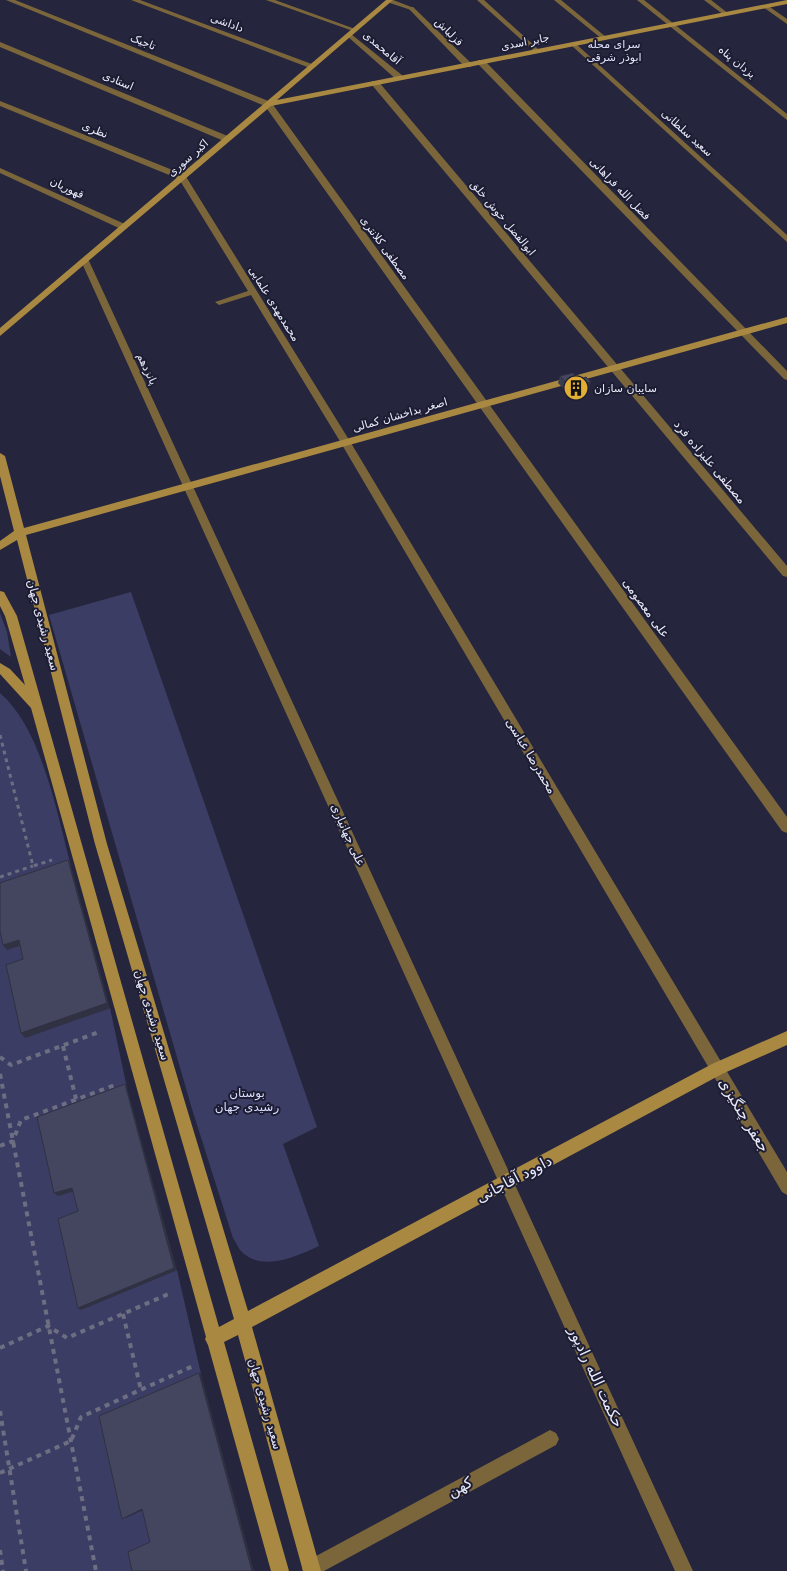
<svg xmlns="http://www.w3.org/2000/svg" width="787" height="1571" font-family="'DejaVu Sans',Vazirmatn,sans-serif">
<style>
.green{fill:#3c3d64}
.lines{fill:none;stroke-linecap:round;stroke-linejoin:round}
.path-far1{stroke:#6d6e82;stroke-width:3;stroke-dasharray:4 4;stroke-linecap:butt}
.path{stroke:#6d6e82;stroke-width:4;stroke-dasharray:5 5;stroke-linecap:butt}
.lane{fill:#7b663c;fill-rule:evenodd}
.street{fill:#7b663c;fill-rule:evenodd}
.secondary{fill:#a98842;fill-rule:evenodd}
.wall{fill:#3a3c52}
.shaded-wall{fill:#303142}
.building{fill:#44465f;stroke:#303142}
.labels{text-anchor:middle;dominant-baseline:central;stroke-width:4;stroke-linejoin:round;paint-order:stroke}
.far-street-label{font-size:11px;fill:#e8eaf9;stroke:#1c1c33}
.far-neighbourhood-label{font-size:11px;fill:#e0e2fb;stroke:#1c1c33}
.far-poi-label{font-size:11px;fill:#e8eaf9;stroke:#1c1c33;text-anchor:start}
.street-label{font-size:12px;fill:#e8eaf9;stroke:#1c1c33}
.park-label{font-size:12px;fill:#d9dcfd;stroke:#1c1c33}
.near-street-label{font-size:15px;fill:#e8eaf9;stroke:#1c1c33}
</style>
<rect width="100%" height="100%" fill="#25263d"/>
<path class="green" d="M131,592L317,1127L283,1144L319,1246C297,1256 262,1273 241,1251C238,1248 236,1242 233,1238L192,1109L49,615Z
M0,613L7,632L11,657L0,649Z
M0,693C42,729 57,814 71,866L0,889Z
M0,920L22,945L27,964L25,1037L110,1008L127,1088L41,1121L75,1191L81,1214L82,1309L177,1270L201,1374L103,1417L125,1518L145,1509L153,1541L136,1571H0Z"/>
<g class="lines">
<path class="path-far1" d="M0,735L33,866L52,860
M0,877L33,866"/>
<path class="path" d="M63,1046L76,1099
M0,1057L11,1065L99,1032
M0,1074L96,1571
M0,1146L13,1141L21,1120L115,1085
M123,1314L141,1390
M0,1348L48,1326L67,1338L171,1293
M0,1411L26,1571
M0,1473L71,1441L81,1417L193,1366
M0,1550L3,1571"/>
<path class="lane" d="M386,0H393L414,8L411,10L387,2Z"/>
<path class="street" d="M6,0H15L271,102L787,817V833L782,831L265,106Z
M131,0H140L317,66L310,68Z
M266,0H275L358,30L353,31Z
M477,0H484L539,50V52H535Z
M554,0H561L606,37V39H602Z
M637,0H644L787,114V120Z
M704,0H711L729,14L724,15Z
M763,5H767L787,19V24L763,7Z
M409,7H413L471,63V67H465L409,9Z
M347,34H351L403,76V80H397L347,36Z
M0,42L230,137L231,139L224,141L0,47Z
M571,43H575L787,235V242L571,45Z
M478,60H484L787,371V380L784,379L478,64Z
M372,81H378L787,566V577L783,576L372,85Z
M0,101L185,175L351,443L787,1172V1195L782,1192L341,443L251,295L219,305L215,302L248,291L179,179L0,106Z
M0,168L127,225L128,227L121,229L0,173Z
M85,258L89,261L693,1571H675L81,261Z
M550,1430L556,1433L559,1439L556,1445L324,1571H303L302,1568L305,1562Z"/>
<path class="secondary" d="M386,0H393L277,100L787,0V4L271,106L0,336V328Z
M787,317V323L26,535L107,844L248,1311L712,1064L787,1031V1045L722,1074L252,1327L321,1571H303L238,1335L224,1342L289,1571H271L208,1345L205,1339L206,1337L31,708L0,674V663L10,669L25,685L5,616L0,606V591L4,592L17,616L219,1327L234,1319L95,844L17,540L0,550V541L14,531L0,476V453L5,456L24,528Z"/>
</g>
<path class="wall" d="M560,376L579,380L589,389L570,395L558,383Z"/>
<path class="shaded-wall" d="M591,382L589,389L570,395L571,388Z
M68,860L71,866L110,1008L25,1038L21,1033Z
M19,940L22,945L7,950L3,945Z
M125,1084L127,1088L177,1270L81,1310L78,1308Z
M72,1188L75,1191L58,1196L54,1193Z
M199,1373L201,1374L254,1571H252Z
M142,1509H145L125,1518L122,1519Z"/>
<path class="building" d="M573,373L579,380L586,377L591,382L571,388L560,376Z
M68,860L107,1003L21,1033L6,965L23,959L19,940L3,945L0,931V883Z
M125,1084L174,1268L78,1308L58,1219L78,1211L72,1188L54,1193L37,1117Z
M199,1373L252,1571H132L128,1552L150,1542L142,1509L122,1519L99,1416Z"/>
<defs>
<symbol id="building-disc" viewBox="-11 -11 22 22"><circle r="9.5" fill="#e3ae34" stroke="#1c1c33"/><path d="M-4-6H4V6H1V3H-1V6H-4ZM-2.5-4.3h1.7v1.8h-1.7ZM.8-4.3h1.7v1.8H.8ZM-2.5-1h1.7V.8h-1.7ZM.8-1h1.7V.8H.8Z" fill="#111"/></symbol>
</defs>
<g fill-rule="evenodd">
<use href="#building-disc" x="562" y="374" width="28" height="28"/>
</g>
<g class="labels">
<g class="far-street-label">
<text transform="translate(227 23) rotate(20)">داداشی</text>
<text transform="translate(449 32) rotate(45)">قزلباش</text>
<text transform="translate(143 42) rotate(22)">تاجیک</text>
<text transform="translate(525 42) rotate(-11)">جابر اسدی</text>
<text transform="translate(382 48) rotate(40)">آقامحمدی</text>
<text transform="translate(737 62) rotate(39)">یزدان پناه</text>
<text transform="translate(118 81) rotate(23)">استادی</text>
<text transform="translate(95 130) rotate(22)">نظری</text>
<text transform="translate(687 133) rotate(42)">سعید سلطانی</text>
<text transform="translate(188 158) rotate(-41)">اکبر سوری</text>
<text transform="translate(67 188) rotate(25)">قهوریان</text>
<text transform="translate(620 189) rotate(46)">فضل الله فراهانی</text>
<text transform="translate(503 218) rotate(50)">ابوالفضل خوش خلق</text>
<text transform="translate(385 248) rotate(54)">مصطفی کلانتری</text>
<text transform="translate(274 304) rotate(58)">محمدمهدی علمایی</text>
<text transform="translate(147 369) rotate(65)">پانزدهم</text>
<text transform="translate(400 415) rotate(-16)">اصغر بداخشان کمالی</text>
</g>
<g class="far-neighbourhood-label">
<text x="614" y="44">سرای محله<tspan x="614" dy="13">ابوذر شرقی</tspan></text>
</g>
<g class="far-poi-label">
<text x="594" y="388">سایبان سازان</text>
</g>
<g class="street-label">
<text transform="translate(710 462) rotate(50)">مصطفی علیزاده فرد</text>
<text transform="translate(646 608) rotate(54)">علی معصومی</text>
<text transform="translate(43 625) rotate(75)">سعید رشیدی جهان</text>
<text transform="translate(531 756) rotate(59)">محمدرضا عباسی</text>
<text transform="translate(348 835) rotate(66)">علی جهانیاری</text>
<text transform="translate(152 1015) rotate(73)">سعید رشیدی جهان</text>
<text transform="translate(265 1404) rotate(74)">سعید رشیدی جهان</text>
</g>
<g class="park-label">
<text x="247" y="1093">بوستان<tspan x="247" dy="14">رشیدی جهان</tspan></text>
</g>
<g class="near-street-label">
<text transform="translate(744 1115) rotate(59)">جعفر چنگیزی</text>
<text transform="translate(514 1179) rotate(-28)">داوود آقاجانی</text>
<text transform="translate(596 1377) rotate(65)">حکمت الله رادپور</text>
<text transform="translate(460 1487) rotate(-28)">کهن</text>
</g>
</g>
</svg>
